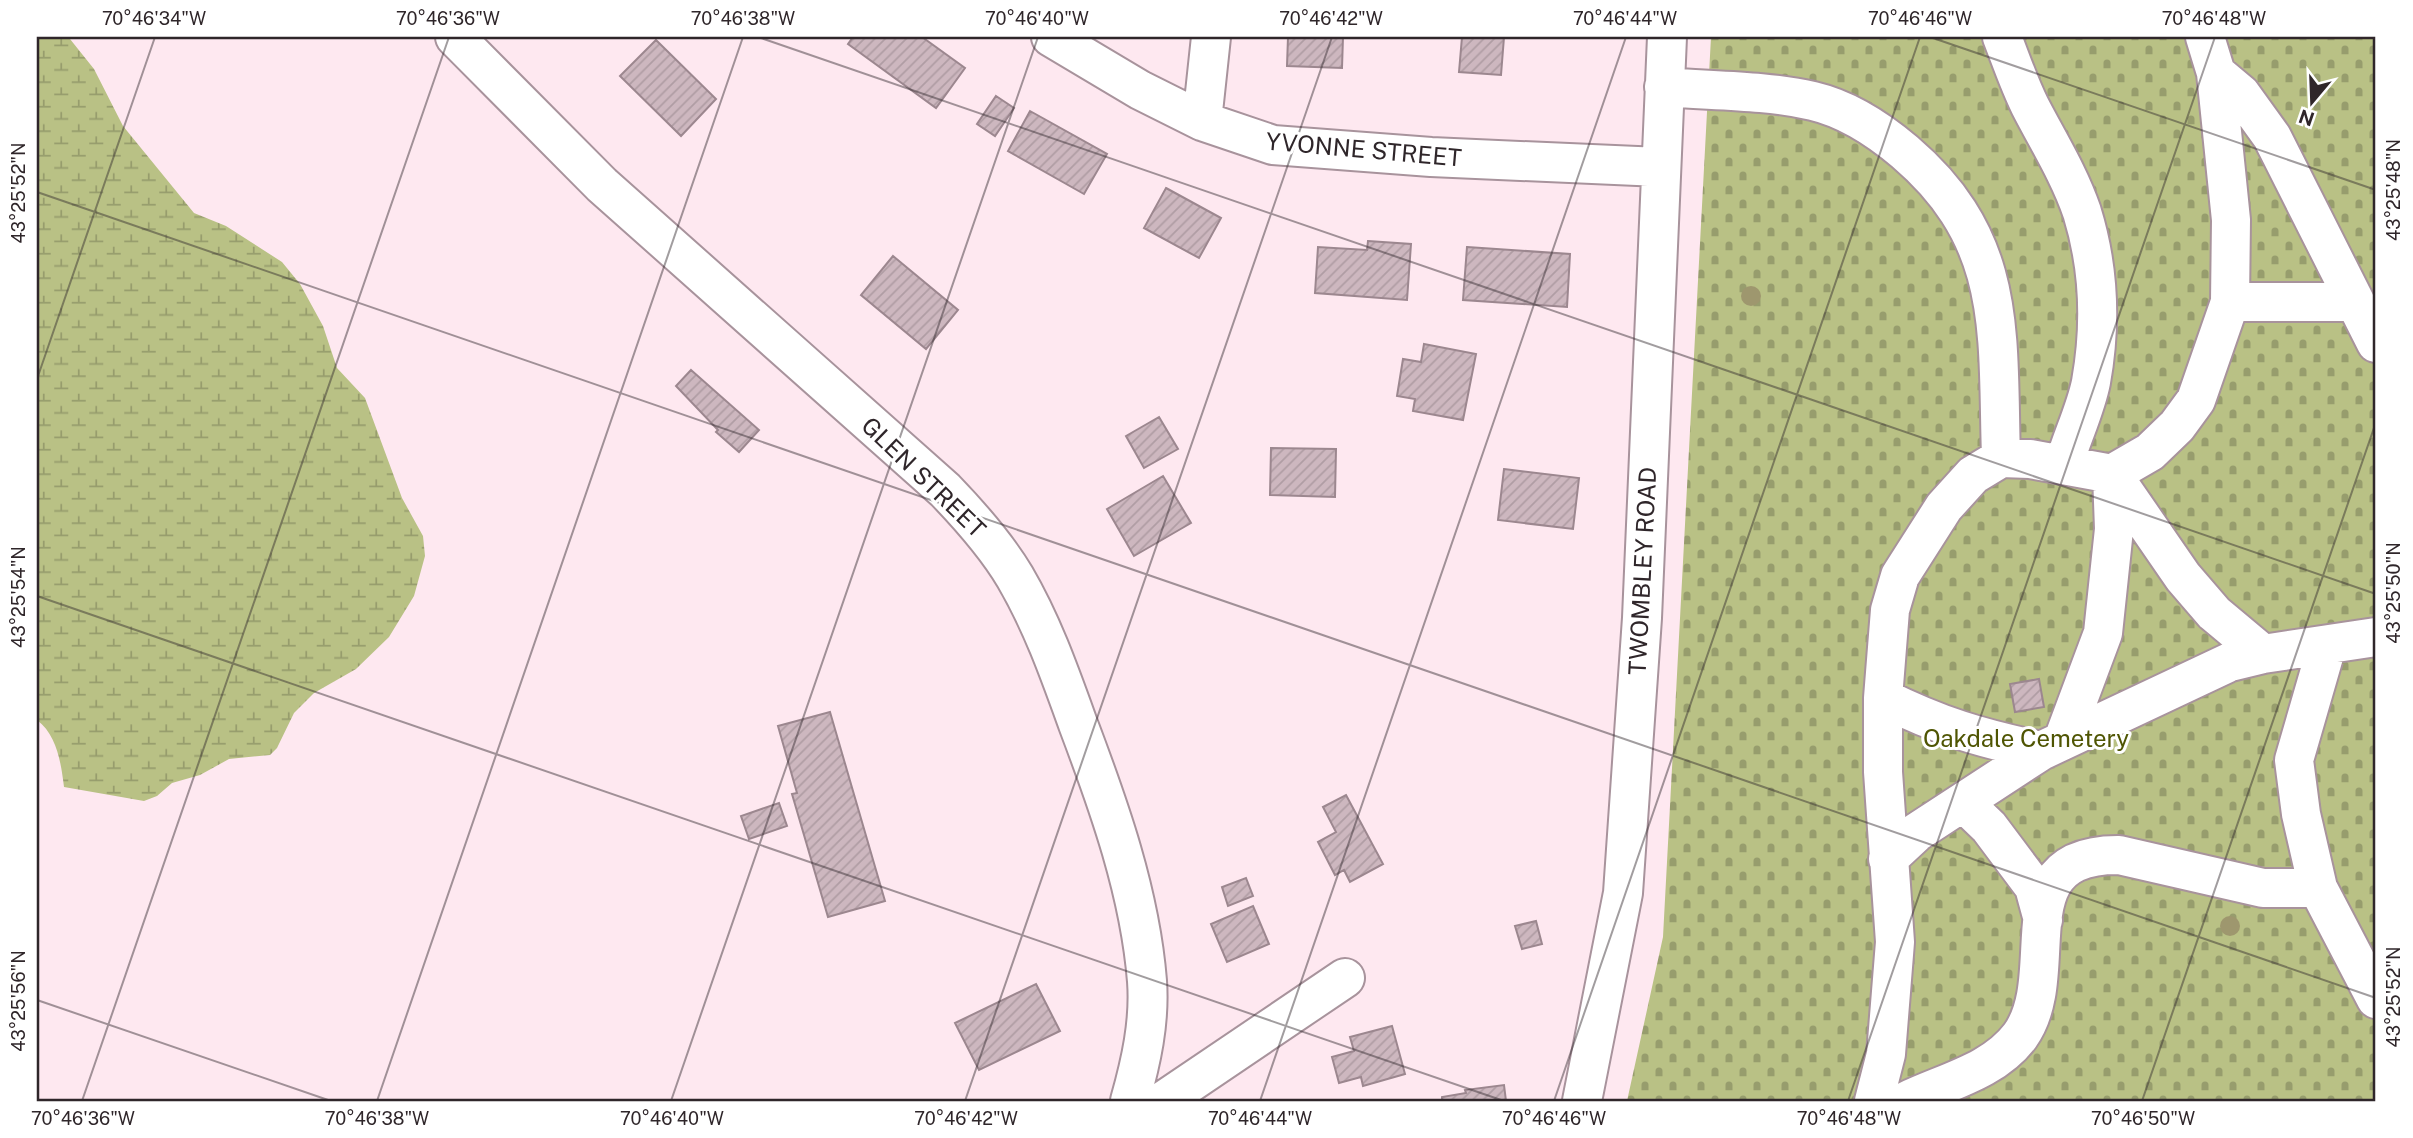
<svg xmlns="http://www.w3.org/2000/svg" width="2413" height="1138" font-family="'Public Sans',sans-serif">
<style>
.wetland{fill:url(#wetland-marsh)}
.cemetery{fill:url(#cemetery-stones)}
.building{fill:url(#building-hatch);stroke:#9c878f;stroke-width:2}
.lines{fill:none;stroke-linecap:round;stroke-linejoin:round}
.minor-casing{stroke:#a8939c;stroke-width:42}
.minor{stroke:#fff;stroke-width:38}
.tree{fill:#9e976e}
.ticks{fill:none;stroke:#2f262a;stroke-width:2;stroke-opacity:0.45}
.labels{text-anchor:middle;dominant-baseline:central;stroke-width:6;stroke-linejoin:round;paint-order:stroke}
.street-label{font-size:24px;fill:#2f262a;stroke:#fff}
.park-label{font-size:24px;fill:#4f5503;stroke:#fff}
.neatline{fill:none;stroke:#2f262a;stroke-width:2.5}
.ticks-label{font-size:18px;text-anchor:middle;fill:#2f262a}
</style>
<defs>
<pattern id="wetland-marsh" width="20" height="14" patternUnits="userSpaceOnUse" patternTransform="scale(1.75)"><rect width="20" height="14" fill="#b9c185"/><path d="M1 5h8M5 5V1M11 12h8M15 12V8" fill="none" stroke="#979d6d"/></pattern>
<pattern id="cemetery-stones" width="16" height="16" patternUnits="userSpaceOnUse" patternTransform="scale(1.75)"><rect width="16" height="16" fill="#b9c185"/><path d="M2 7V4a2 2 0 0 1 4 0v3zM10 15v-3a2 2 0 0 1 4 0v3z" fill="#979d6d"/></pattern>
<pattern id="building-hatch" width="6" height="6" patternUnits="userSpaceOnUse" patternTransform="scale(1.75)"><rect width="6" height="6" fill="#cdb7bf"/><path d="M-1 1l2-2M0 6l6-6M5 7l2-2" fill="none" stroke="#b09da4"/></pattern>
</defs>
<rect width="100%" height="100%" fill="#fee8f0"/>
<path class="wetland" d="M37,37L70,39L94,69L123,126L194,213L226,226L282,262L300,284L323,326L337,368L365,398L402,498L423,536L425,556L414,596L389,637L356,669L314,693L294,713L277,748L270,755L229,759L200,775L172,783L157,796L144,801L64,787C61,763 57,735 37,720Z"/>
<path class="cemetery" d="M1711,37H2376V1101H1627L1663,937Z"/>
<path class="building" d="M853,37H922L965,68L936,108L848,44Z
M1288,37H1343L1342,68L1287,66Z
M1462,37H1504L1501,75L1459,72Z
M656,40L716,99L681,136L620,76Z
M996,96L1014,108L995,136L977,124Z
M1030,111L1107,154L1084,194L1008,151Z
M1166,188L1221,218L1199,258L1144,228Z
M1368,241L1411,244L1407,300L1315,293L1318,247L1367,250Z
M1467,247L1570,254L1567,307L1463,300Z
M893,256L958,310L926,349L861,295Z
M1424,344L1476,354L1463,420L1413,411L1415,399L1397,396L1403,359L1421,362Z
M691,370L759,430L739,452L716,432L718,430L676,386Z
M1159,417L1178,449L1144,468L1126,436Z
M1271,448L1336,449L1335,497L1270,495Z
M1504,469L1579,478L1573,529L1498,520Z
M1163,476L1191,523L1134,556L1107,509Z
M2039,679L2044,707L2015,712L2010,684Z
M830,712L885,901L828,917L792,794L797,793L778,726Z
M1346,795L1383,864L1350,882L1344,870L1335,875L1318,842L1336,832L1323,807Z
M779,803L787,826L749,839L741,816Z
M1246,878L1253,896L1228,906L1222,887Z
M1253,906L1269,944L1227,962L1211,924Z
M1536,921L1542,944L1522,949L1515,926Z
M1036,984L1060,1031L979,1070L955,1023Z
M1392,1026L1405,1074L1363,1086L1361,1077L1339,1083L1332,1057L1354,1051L1350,1037Z
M1504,1085L1506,1101H1442V1097L1466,1093L1465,1090Z"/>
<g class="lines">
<defs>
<path id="minor" d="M455,37L602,185L945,490C971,517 996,545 1015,577C1042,623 1060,674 1078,724C1109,806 1140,893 1147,981C1150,1022 1141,1062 1130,1101
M1051,37L1140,90L1202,121L1273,145L1431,157L1660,167
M2002,37C2011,60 2019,84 2030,106C2048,141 2069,174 2082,212C2099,267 2101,326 2091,382C2086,408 2072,437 2064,464
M2216,73L2241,94L2272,137L2376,343
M1664,87C1713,91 1765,90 1813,101C1847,109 1879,130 1905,152C2009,241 1997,333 2001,458L1973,475L1944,507L1900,576L1890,610L1883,698V772L1895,942L1886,1054L1874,1101
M1202,121L1211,37
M2230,302H2355
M2001,458L2030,459L2112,474L2183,577L2214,613L2263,654
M2327,646L2294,760L2301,814L2318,888L2376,999
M1883,698C1939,726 1980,738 2041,751
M2063,740L2103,633L2114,529L2112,474L2150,452L2177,426L2196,400L2230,302L2231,220L2216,73L2205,37
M1964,803L1989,827L2034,887L2043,920
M1888,859L1917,832L2041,751L2230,662L2263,654L2376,637
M1163,1101L1345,978
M1582,1101L1623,893L1642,618L1667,37
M1906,1101C1945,1082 1993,1072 2020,1036C2066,972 2000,854 2119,855L2263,888H2318"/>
</defs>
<use href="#minor" class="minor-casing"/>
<use href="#minor" class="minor"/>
</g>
<g class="tree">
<circle cx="1751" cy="296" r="10"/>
<circle cx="2230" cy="926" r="10"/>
</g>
<path class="ticks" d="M758,37L2376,594M1930,37L2376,190M37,192L2376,998M37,379L155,37M37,596L1504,1101M37,1000L331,1101M82,1101L449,37M377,1101L743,37M671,1101L1038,37M965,1101L1332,37M1260,1101L1626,37M1554,1101L1920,37M1848,1101L2215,37M2142,1101L2376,422"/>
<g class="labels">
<g class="street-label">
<text transform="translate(1364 149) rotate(5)">YVONNE STREET</text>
<text transform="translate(924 477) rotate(44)">GLEN STREET</text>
<text transform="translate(1642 571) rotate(-87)">TWOMBLEY ROAD</text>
</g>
<g class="park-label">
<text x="2026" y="738">Oakdale Cemetery</text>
</g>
</g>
<rect width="2413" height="1138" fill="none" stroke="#ffffff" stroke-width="77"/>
<g transform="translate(2312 102) rotate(199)" stroke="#ffffff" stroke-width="5" paint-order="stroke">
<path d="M0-5L12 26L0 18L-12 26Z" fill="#2f262a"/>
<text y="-10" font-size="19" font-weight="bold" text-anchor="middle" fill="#2f262a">N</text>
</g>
<rect x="38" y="38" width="2336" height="1062" class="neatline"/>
<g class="ticks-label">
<text x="154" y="25">70°46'34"W</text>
<text x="448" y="25">70°46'36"W</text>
<text x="743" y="25">70°46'38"W</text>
<text x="1037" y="25">70°46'40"W</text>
<text x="1331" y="25">70°46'42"W</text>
<text x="1625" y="25">70°46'44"W</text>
<text x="1920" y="25">70°46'46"W</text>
<text x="2214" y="25">70°46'48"W</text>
<text transform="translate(2394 190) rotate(-90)" y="6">43°25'48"N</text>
<text transform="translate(19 193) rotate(-90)" y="6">43°25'52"N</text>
<text transform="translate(2394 593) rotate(-90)" y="6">43°25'50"N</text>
<text transform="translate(19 597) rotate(-90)" y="6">43°25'54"N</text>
<text transform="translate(2394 997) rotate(-90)" y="6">43°25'52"N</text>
<text transform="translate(19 1001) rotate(-90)" y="6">43°25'56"N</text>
<text x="83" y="1125">70°46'36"W</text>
<text x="377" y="1125">70°46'38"W</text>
<text x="672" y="1125">70°46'40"W</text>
<text x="966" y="1125">70°46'42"W</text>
<text x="1260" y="1125">70°46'44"W</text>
<text x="1554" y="1125">70°46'46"W</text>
<text x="1849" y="1125">70°46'48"W</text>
<text x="2143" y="1125">70°46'50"W</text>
</g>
</svg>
